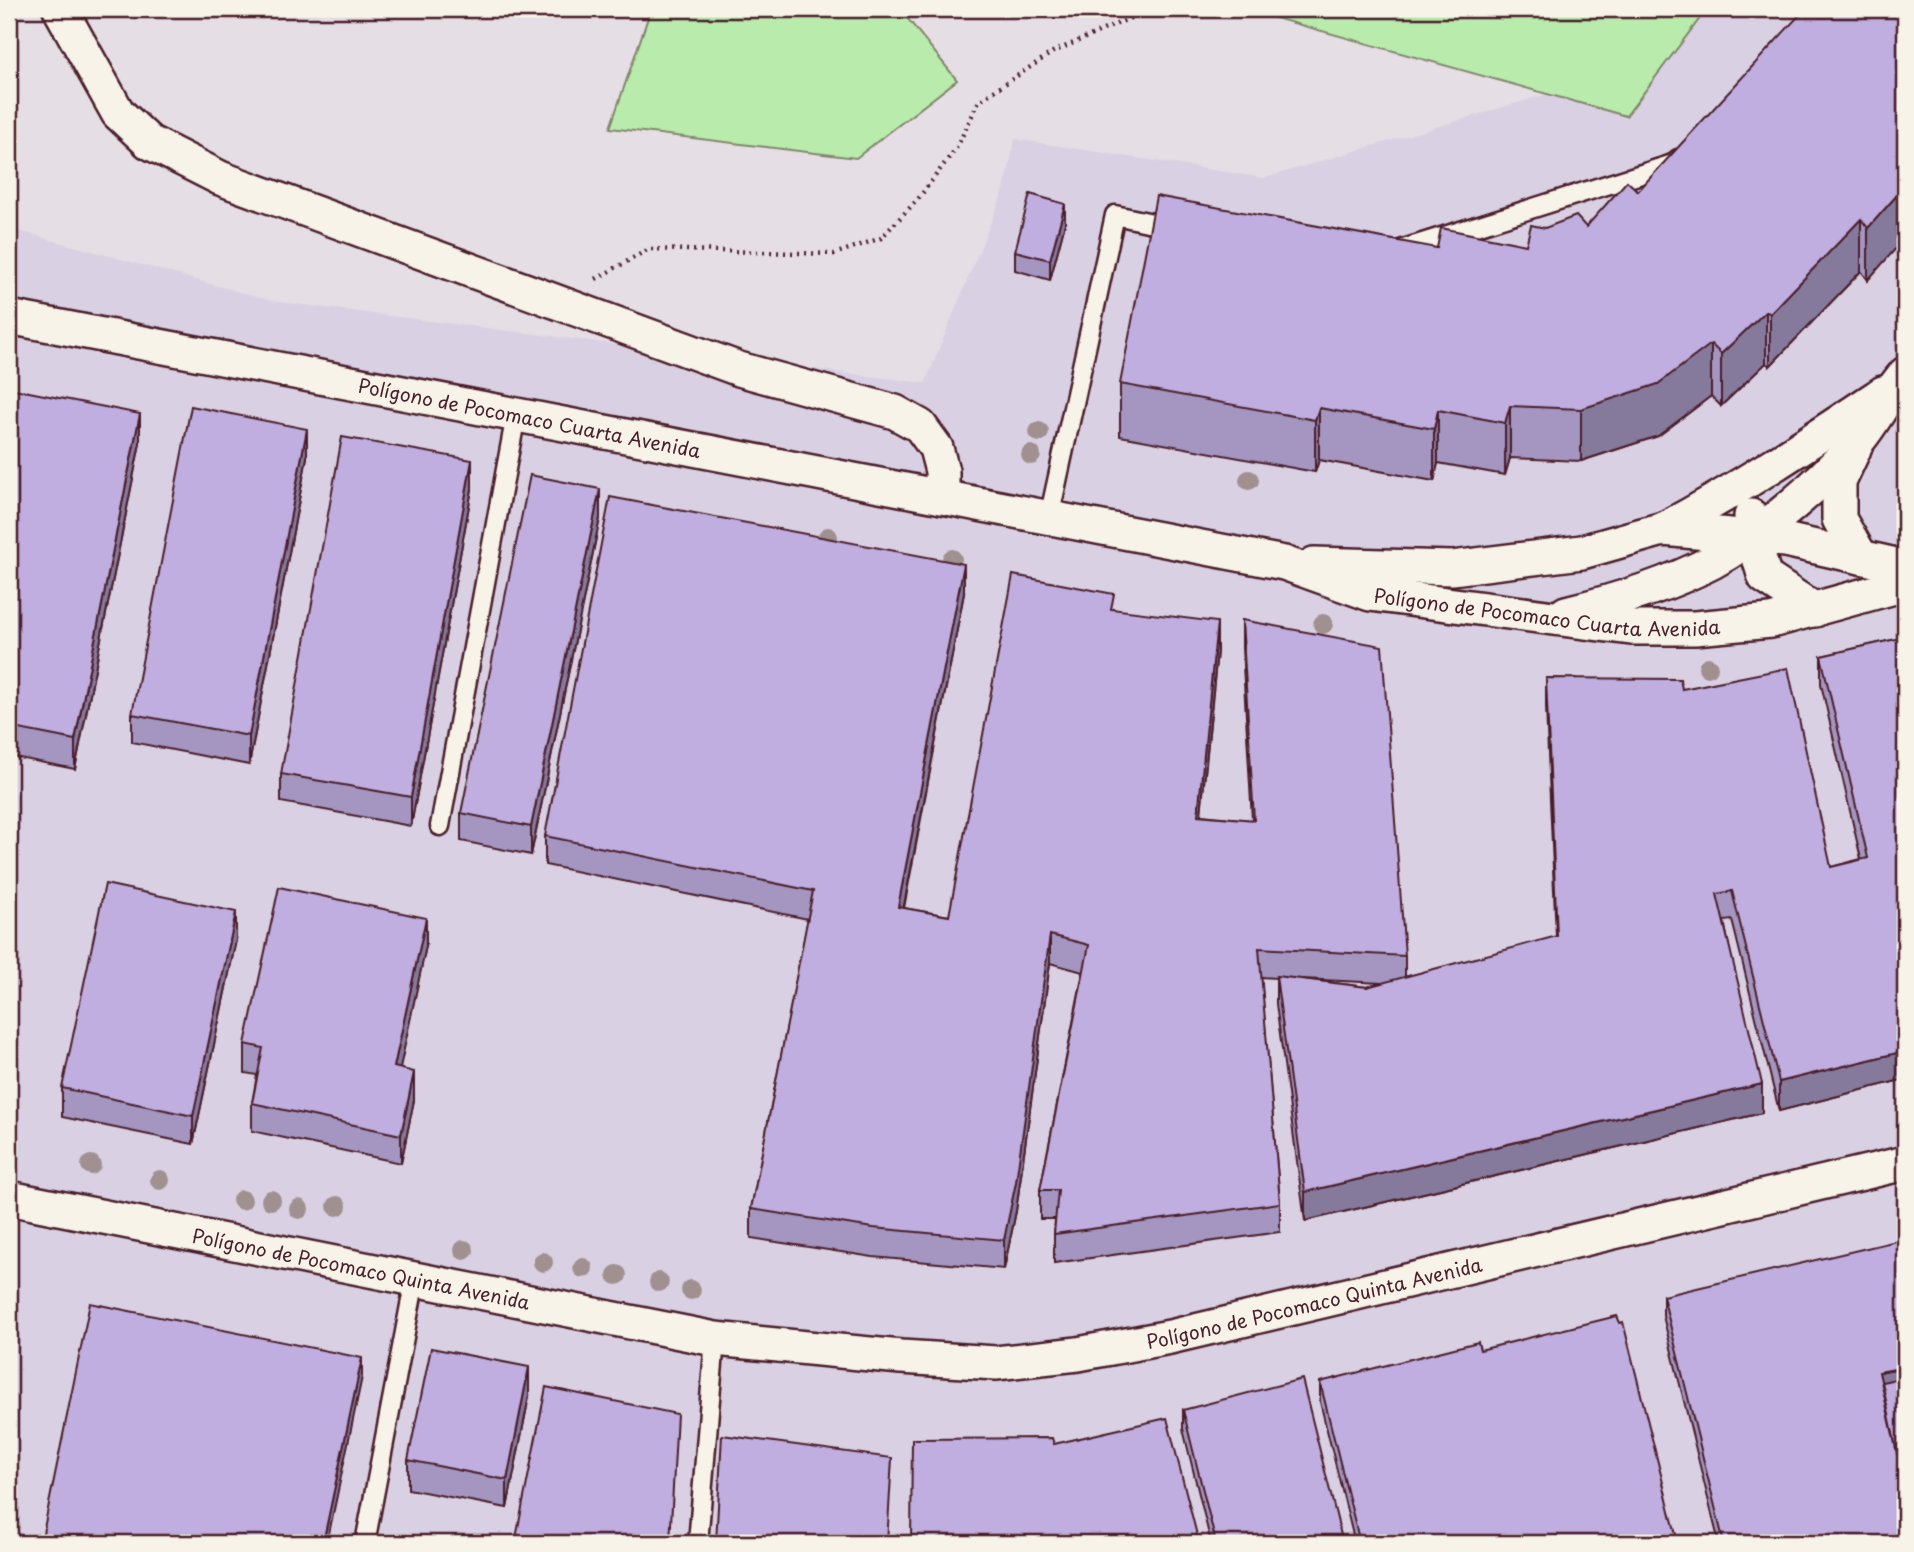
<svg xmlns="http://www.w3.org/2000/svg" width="1914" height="1552" font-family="'Playpen Sans',sans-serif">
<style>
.built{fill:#dad0e3}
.green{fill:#b8ebac;stroke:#81856c;stroke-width:2}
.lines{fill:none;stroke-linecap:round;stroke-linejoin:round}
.lane-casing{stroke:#4a1f2b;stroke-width:23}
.street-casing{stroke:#4a1f2b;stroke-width:38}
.path{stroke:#4a1f2b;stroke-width:4.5;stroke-dasharray:2 5;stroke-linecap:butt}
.lane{stroke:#f7f3e8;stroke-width:18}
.street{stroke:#f7f3e8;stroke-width:33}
.tree{fill:#a09190}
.wall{fill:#a496c0;stroke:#4a1f2b;stroke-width:2;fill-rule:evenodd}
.shaded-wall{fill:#867a9c;stroke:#4a1f2b;stroke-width:2}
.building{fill:#bfaedf;stroke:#4a1f2b;stroke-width:2}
.labels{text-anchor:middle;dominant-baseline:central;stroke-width:7;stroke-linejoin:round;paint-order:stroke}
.street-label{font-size:19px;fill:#4a1f2b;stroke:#f7f3e8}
</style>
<rect width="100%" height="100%" fill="#e6dee5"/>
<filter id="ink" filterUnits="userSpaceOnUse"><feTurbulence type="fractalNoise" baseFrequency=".0143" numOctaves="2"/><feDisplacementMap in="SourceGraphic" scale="14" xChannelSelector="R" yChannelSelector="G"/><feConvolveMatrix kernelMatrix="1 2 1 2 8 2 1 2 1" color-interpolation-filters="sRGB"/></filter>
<g filter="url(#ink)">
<path class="built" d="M1699,9H1905V1543H9V228L272,301L925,383L1004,190L1015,139L1264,178L1618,73Z"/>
<path class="green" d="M651,9H900L957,80L856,158L610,128Z
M1243,9H1707L1626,116Z"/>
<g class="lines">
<defs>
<path id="lane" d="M1397,251L1673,164L1678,159
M1049,518L1115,215L1171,227
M440,826L516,415
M365,1543L415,1279
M698,1543L715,1339"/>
<g id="street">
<path d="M60,9L118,113L149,142L220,178L739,369L895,412L920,426L936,448L942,471V497"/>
<path id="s1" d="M9,317L1284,563L1370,594L1631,628H1695L1771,621L1905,584"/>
<path d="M1854,449L1839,481V519L1861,557"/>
<path d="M1751,516L1752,536L1765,577L1815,610"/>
<path d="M1664,529C1741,488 1811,441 1883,393"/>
<path d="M1314,564L1452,568L1582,552L1663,529L1785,540L1905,567"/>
<path d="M1566,613C1616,601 1666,586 1712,562C1760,536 1820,484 1856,443C1875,422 1886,395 1905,374"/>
<path id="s2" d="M9,1198L715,1339L901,1357L996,1363L1078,1354L1170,1337L1905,1163"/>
</g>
</defs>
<use href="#lane" class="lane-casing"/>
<use href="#street" class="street-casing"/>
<path class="path" d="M596,279L649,249L834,254L881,238L918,199L957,147L979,101L1053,52L1151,9"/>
<use href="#lane" class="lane"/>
<use href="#street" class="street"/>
</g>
<g class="tree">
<circle cx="1039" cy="432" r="10"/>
<circle cx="1031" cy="455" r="10"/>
<circle cx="1249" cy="480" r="10"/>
<circle cx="828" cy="537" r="10"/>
<circle cx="952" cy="559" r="10"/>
<circle cx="1323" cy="624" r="10"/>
<circle cx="1708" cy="667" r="10"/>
<circle cx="91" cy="1165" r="10"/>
<circle cx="160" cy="1180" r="10"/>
<circle cx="242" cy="1200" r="10"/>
<circle cx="271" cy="1200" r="10"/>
<circle cx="337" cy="1206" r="10"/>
<circle cx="299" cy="1209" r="10"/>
<circle cx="464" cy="1250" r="10"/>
<circle cx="543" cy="1262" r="10"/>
<circle cx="583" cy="1268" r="10"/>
<circle cx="617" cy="1275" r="10"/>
<circle cx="659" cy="1282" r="10"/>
<circle cx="691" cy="1290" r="10"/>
</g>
<path class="wall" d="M1905,9L1868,280L1861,271L1770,366L1766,363L1721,406L1711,396L1658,436L1581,461L1510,458L1505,475L1438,463L1434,481L1319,460L1315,472L1120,436V384L1437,248L1526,245L1545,228L1586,227Z
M1065,223L1050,280L1015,270V251Z
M9,388L140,443L75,769L9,756Z
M307,457L249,765L132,742V714Z
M472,489L411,826L281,802V774Z
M600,518L531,855L461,841V813Z
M964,593L904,908L949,916L1114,609L1217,651L1201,815L1252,820L1242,648V620L1405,956V977L1556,937L1546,707V678L1682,689L1831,867L1861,859L1821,684V656L1905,637V1079L1779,1111L1732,920L1724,921L1762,1113L1305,1221L1276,1004V978L1261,977L1280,1203V1232L1054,1263V1234L1055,1219H1040V1190L1083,972L1050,963L1016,1211L1004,1269L873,1257L751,1238V1209L808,919L545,865V836ZM1302,979L1382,983L1367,987Z
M236,940L193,1144L62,1117V1088Z
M426,946L399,1069L414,1100L401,1163L252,1131V1103L257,1075L245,1073V1044Z
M1663,1296L1905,1543H1719L1663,1316Z
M1480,1350L1678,1543H1355L1320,1402V1382Z
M529,1396L507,1508L408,1489V1460Z
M1183,1410L1343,1543H1211L1183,1429Z"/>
<path class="shaded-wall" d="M1905,186V238L1868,280V228Z
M1065,204V223L1050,280V260Z
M1861,219V271L1770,366V314Z
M1766,311V363L1721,406V354Z
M1711,344V396L1658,436L1581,461V409Z
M1510,406V458L1505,475V423Z
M1319,408V460L1315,472V420Z
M1438,410V463L1434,481V429Z
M140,414V443L75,769V740Z
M307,429V457L249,765V736Z
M472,460V489L411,826V797Z
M600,489V518L531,855V827Z
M964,564V593L898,936V907Z
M1217,622V651L1198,843V815Z
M236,912V940L193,1144V1116Z
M426,918V946L394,1096V1067Z
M1050,935V963L1016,1211L1004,1269V1240Z
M1905,1051V1079L1779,1111V1082Z
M414,1072V1100L401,1163V1135Z
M1762,1084V1113L1305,1221V1192Z
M362,1358V1377L327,1543H323Z
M529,1367V1396L507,1508V1480Z
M1905,1367V1386L1882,1391L1879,1372Z"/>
<path class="building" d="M1805,9H1905V186L1868,228L1861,219L1770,314L1766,311L1721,354L1711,344L1658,384L1581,409L1510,406L1505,423L1438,410L1434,429L1319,408L1315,420L1120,384L1156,196L1437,248L1441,228L1526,245L1531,225L1545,228L1576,216L1586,227L1627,181L1638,191Z
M1030,194L1065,204L1050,260L1015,251Z
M9,388L140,414L75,740L9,727Z
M191,406L307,429L249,736L132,714Z
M342,437L472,460L411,797L281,774Z
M530,475L600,489L531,827L461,813Z
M610,497L964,564L898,907L949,916L1013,575L1114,594L1111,609L1217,622L1198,815L1254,820L1242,620L1382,646L1405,956L1259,948L1280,1203L1054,1234L1058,1190H1040L1089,945L1050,935L1016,1182L1004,1240L873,1228L751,1209L813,891L545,836Z
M1905,637V1051L1779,1082L1732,891L1717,894L1762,1084L1305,1192L1276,976L1367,987L1557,936L1546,678L1680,679L1682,689L1788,668L1831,867L1868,858L1821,656Z
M105,884L236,912L193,1116L62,1088Z
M279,887L426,918L394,1067L414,1072L401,1135L252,1103L263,1048L245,1044Z
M1905,1239V1367L1879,1372L1905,1489V1543H1724L1663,1296Z
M90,1303L362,1358L323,1543H41Z
M1617,1316L1620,1323L1623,1322L1678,1543H1360L1320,1382L1478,1342L1480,1350Z
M431,1348L529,1367L507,1480L408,1460Z
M1905,1377V1489L1882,1382Z
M1302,1379L1343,1543H1216L1183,1410Z
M546,1387L677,1414L670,1543H515Z
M1167,1418L1199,1543H911L912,1439L1052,1438L1054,1444Z
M722,1435L892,1458L887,1543H716Z"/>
</g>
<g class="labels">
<g class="street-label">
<text stroke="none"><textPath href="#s1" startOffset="530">Polígono de Pocomaco Cuarta Avenida</textPath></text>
<text stroke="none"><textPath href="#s1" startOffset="1568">Polígono de Pocomaco Cuarta Avenida</textPath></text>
<text stroke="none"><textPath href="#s2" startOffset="359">Polígono de Pocomaco Quinta Avenida</textPath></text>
<text stroke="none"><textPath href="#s2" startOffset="1326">Polígono de Pocomaco Quinta Avenida</textPath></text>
</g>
</g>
<rect width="1914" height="1552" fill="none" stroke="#f7f3e8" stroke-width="35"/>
<rect x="18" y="18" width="1879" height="1517" fill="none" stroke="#4a1f2b" stroke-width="2.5" filter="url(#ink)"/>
</svg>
